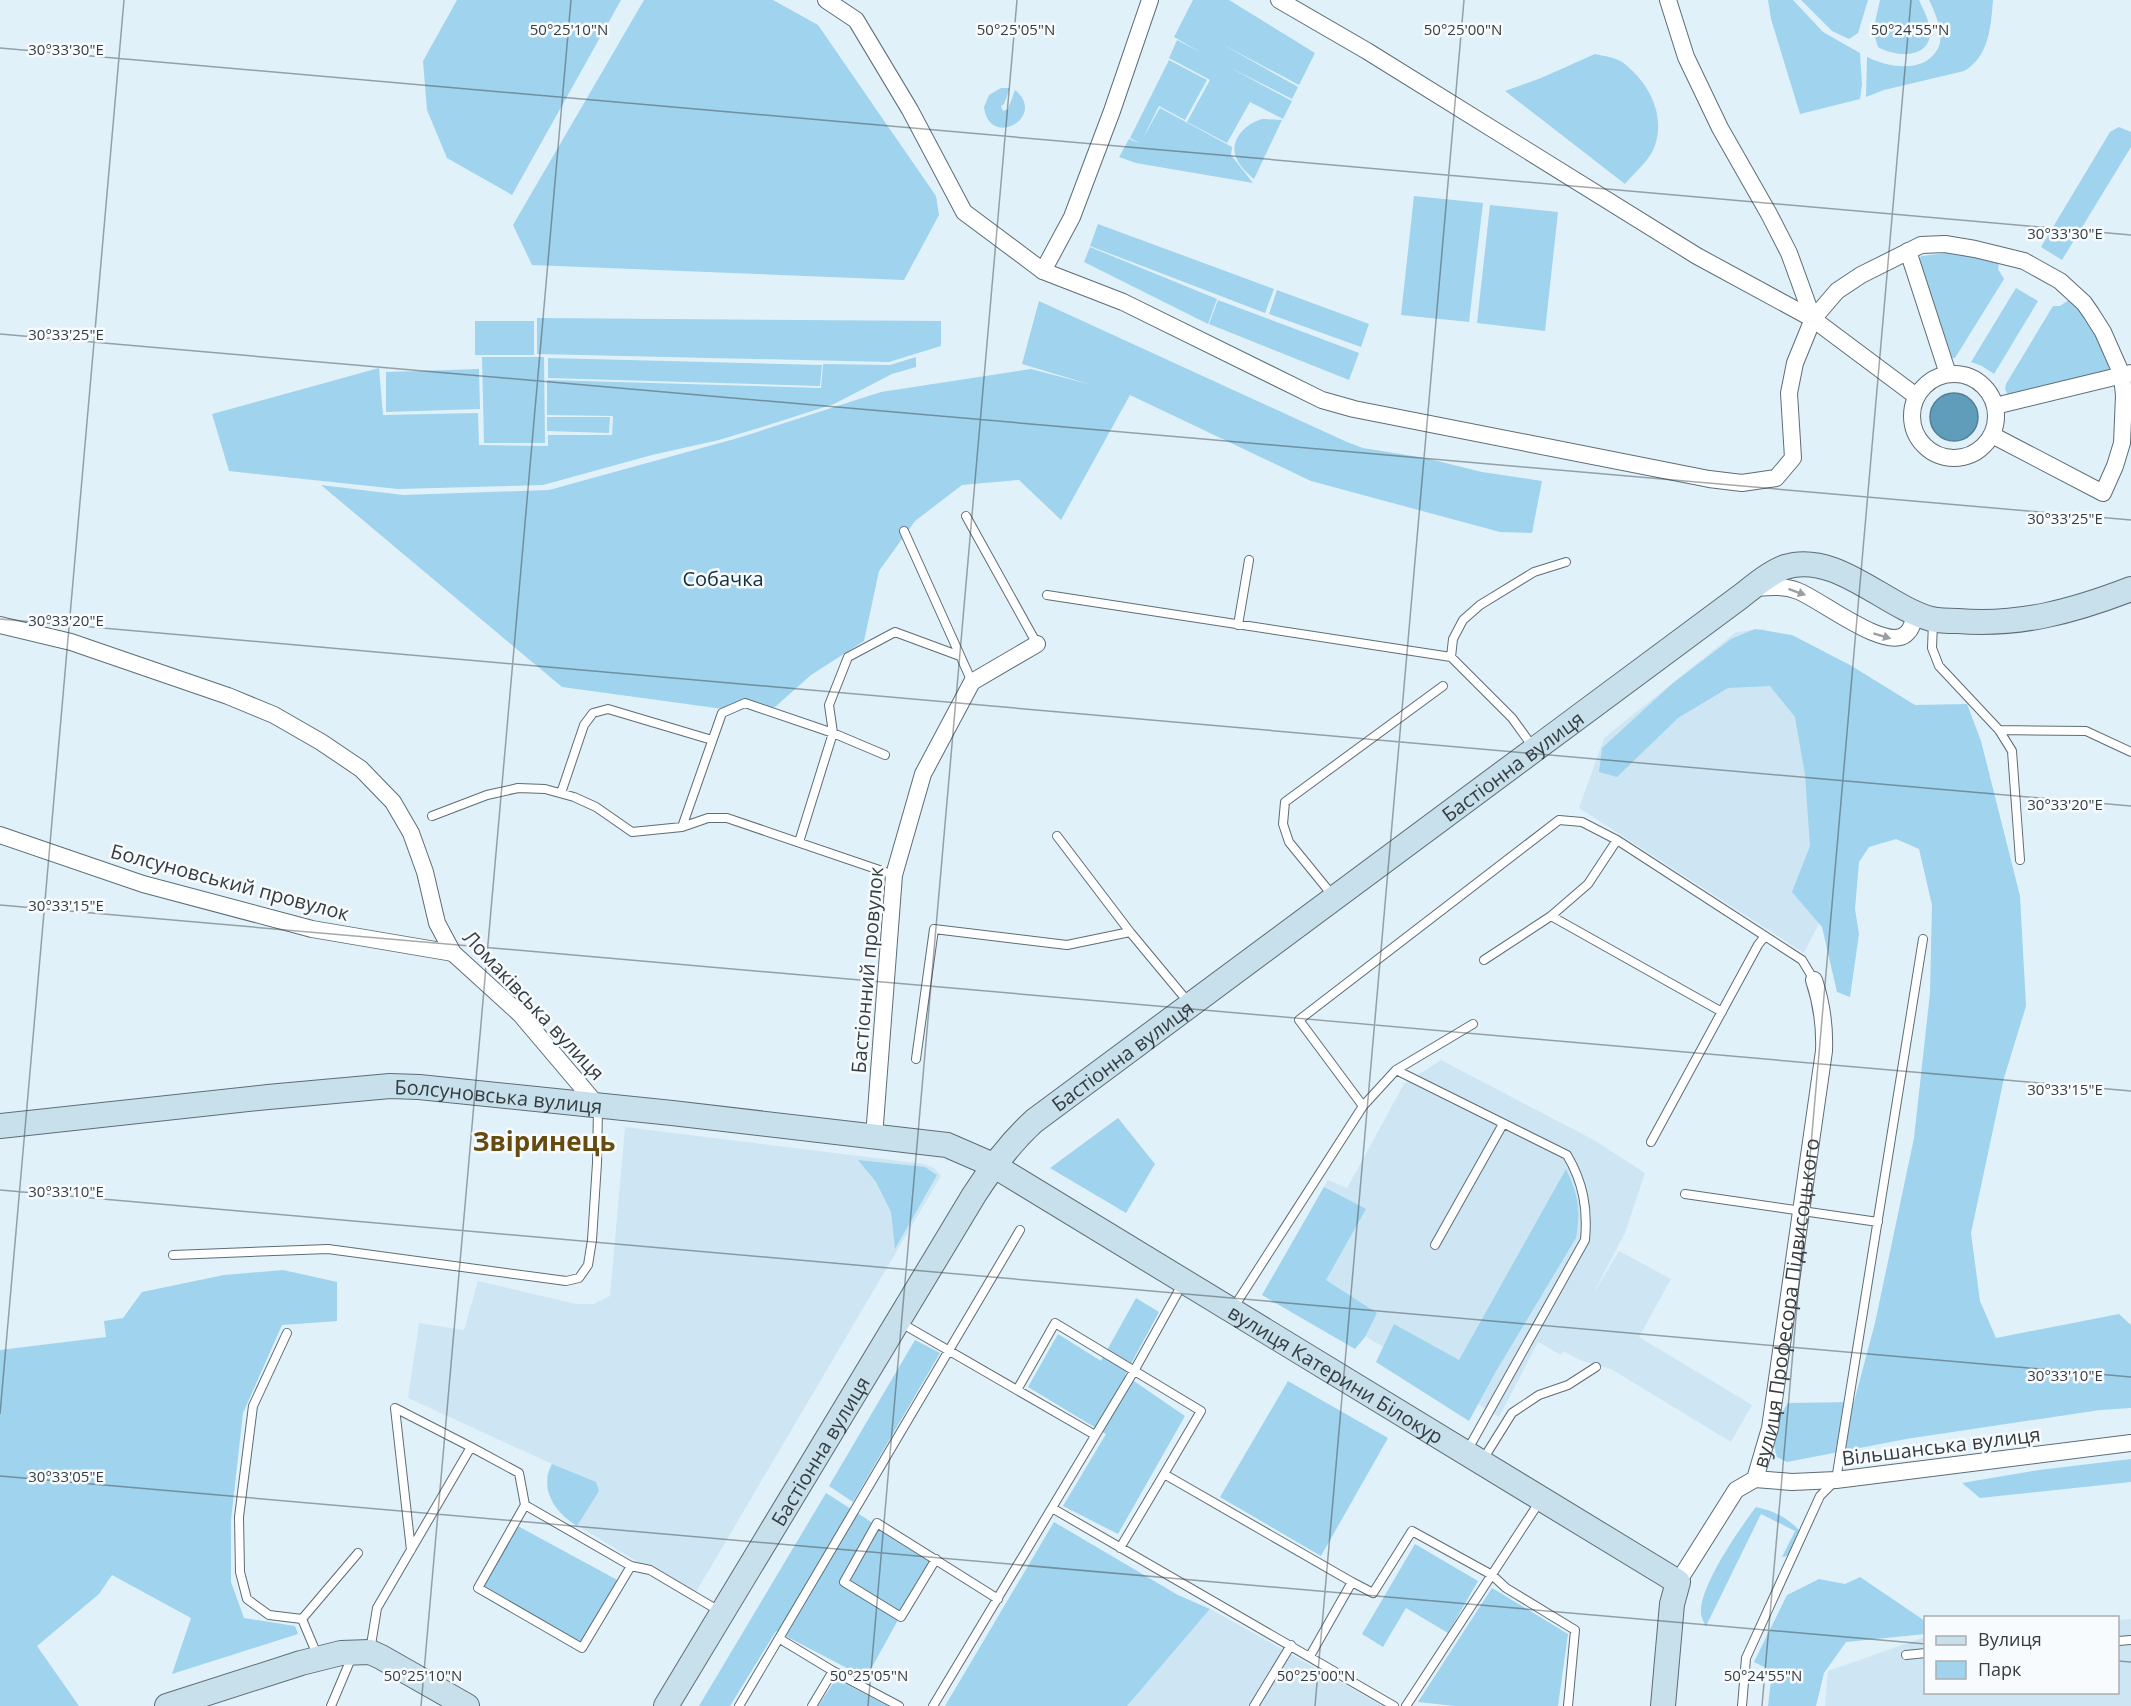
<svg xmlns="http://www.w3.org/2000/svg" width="2131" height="1706" font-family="'Open Sans',sans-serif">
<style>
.built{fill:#cee6f3}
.green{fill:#a0d3ed}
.water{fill:#5f9dbb;stroke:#538096;stroke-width:1.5}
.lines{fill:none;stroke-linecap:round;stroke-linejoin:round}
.lane-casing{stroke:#5e6d75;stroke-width:10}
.street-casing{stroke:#5e6d75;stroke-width:18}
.secondary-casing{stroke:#5e6d75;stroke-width:26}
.lane{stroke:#fff;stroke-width:8}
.street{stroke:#fff;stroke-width:16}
.secondary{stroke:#c7e0ec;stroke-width:24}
.oneway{fill:#9a9ea0}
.ticks{fill:none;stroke:#363d40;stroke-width:1.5;stroke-opacity:0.45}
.labels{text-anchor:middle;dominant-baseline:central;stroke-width:5;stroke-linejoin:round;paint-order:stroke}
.park-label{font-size:20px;fill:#112f3d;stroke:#f8fbfd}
.street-label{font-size:20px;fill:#363d40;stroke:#f8fbfd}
.district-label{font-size:26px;font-weight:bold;fill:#664b11;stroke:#f8fbfd}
.ticks-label{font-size:15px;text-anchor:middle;fill:#363d40;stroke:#f8fbfd;stroke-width:5;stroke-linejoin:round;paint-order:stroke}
</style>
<rect width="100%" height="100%" fill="#e0f1fa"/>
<path class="built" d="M1763,629L1789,638L1840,882L1804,953L1579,808L1604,738L1736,632Z
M1441,1060L1594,1140L1645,1173L1625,1233L1592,1296L1619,1251L1671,1279L1639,1337L1752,1405L1731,1442L1611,1369L1582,1361L1563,1351L1561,1355L1538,1342L1499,1417L1272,1280L1328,1180L1347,1188L1404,1084Z
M625,1127L924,1164L934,1168L941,1176L696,1592L631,1558L565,1518L553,1504L547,1489V1474L552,1464L408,1398L419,1323L464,1330L478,1281L576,1304H594L610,1296Z
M1210,1609L1287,1652L1383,1706H1127Z
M2131,1619V1706H1825L1828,1671L1925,1637L1926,1692H2118V1620Z"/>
<path class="green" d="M457,0H621L512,195L447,158L427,110L423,61Z
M644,0H773L818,25L936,196L939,215L904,280L532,265L513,225Z
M1193,0H1229L1315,53L1299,85L1220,43L1298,87L1292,99L1229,67L1292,101L1283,119L1250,102L1227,143L1187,122L1210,80L1169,58L1177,40L1202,53L1174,37Z
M1768,0H1793L1823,32L1860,53L1862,84L1860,99L1800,114L1771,19Z
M1801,0H1868L1858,33L1849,39L1832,31Z
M1880,0H1919C1924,11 1931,23 1930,36C1926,60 1893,56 1878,47L1873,31Z
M1929,0H1993C1991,26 1989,57 1964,71L1884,90L1866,97L1867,57C1887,67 1923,74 1937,50C1946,37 1935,12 1929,0Z
M1595,54C1604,56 1614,57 1622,62C1648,81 1667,115 1654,148C1649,161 1634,173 1625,184L1505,91L1541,78Z
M1169,60L1207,80L1185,120L1159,106L1143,138L1160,108L1232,147L1231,155L1253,183L1136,163L1119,157L1129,139L1141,144L1130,138Z
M1001,88H1010L1004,104L1001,106L1003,111L1008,109L1015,90C1048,117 989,150 984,107L989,95Z
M1263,119L1282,120L1254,179C1247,173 1239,166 1236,157C1229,140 1247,122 1263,119Z
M2119,127L2131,132V147L2062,260L2041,247L2110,132Z
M1414,196L1483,203L1469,322L1401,315Z
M1490,205L1558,212L1545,331L1477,323Z
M1098,224L1274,289L1265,313L1090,246Z
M1090,247L1217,299L1208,324L1084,262Z
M1947,253H1966L2000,258L1998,269L2004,279L1955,358H1952L1919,260L1921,256Z
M2016,288L2038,301L1994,374L1982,366L1971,362Z
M1277,290L1369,324L1361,347L1269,314Z
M1218,300L1359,353L1349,380L1209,324Z
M2069,300C2084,315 2110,349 2109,371L2008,395L2005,389L2006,384L2053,306H2060Z
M1039,301L1347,442L1363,448L1425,458L1482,472L1542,481L1532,533L1500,532L1311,481L1130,395L1061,520L1019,480L962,485L915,521L879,571L864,641L811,675L775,707L723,709L562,687L321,485L403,495L549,490L738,438L881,392L1031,369L1092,385L1022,364Z
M537,318L941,321V346L889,362L537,354Z
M475,321H534V355H475Z
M482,357H544L545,443H484Z
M916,357V367L892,374L834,404L762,427L719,440L652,455L543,485L398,489L229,471L212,414L379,368L383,415L478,413L479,445L548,446V435H612L613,416L547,415V380L821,388L823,364L890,365Z
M548,358L822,365L820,386L548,378Z
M479,369L480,409L386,412V372Z
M547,417H610L609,433L547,431Z
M1755,629L1792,635L1850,665L1915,705L1967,704L1981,741L2020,896L2026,1006L2004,1078L1971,1233L1980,1301L1996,1338L2119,1314L2131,1325V1408L2100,1410L1906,1439L1787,1462L1777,1457C1770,1438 1777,1419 1788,1403L1854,1402L1875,1323L1914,1138L1930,993L1932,905L1919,849L1896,839L1869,847L1859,862L1855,909L1859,934L1850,997L1837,992L1822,927L1792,892L1810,846L1805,775L1795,717L1770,686L1728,688L1678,718L1617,777L1599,772L1602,748L1673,683L1731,639Z
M1118,1118L1155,1164L1126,1213L1050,1168Z
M858,1160L925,1167L937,1175L895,1249L891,1212L876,1182Z
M1566,1169C1578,1195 1581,1209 1576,1238L1495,1373L1469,1421L1376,1362L1394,1324L1459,1360Z
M1324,1187L1366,1209L1326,1280L1377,1313L1365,1337L1355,1349L1262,1295Z
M283,1270L337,1282V1321L282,1325L243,1413L231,1520V1582L244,1618L295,1626L298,1634L172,1674L191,1618L112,1575L99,1594L37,1646L79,1706H0V1350L106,1337L104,1321L123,1318L142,1292L224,1275Z
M1136,1298L1159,1312L1125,1375L1185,1416L1118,1534L1063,1506L1106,1434L1028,1387L1058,1334L1101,1361Z
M915,1340L940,1353L853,1502L829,1486Z
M1288,1381L1388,1438L1321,1556L1220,1497Z
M2131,1459V1482L1980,1498L1962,1483L2039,1470Z
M552,1464L596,1482L599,1491L577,1526C555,1512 539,1490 552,1464Z
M826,1493L931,1560L866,1678L776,1631L730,1706H699Z
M1756,1507C1774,1511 1786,1517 1799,1530L1795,1544L1787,1556L1782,1557L1795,1531L1761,1514L1706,1626C1704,1623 1701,1617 1701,1613C1699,1587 1740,1528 1756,1507Z
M1054,1522L1178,1595L1210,1609L1127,1706H945Z
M514,1524L621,1582L582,1648L478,1588Z
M1415,1544L1478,1581L1448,1633L1406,1608L1383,1647L1362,1634Z
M1860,1577L1922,1619L1925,1622V1634L1846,1642L1824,1673L1816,1706H1768L1772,1671L1754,1662L1787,1595L1819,1579L1845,1584Z
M1492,1588L1568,1634L1558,1706H1455L1418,1702Z
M836,1679L888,1706H818Z"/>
<path class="water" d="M1930 417a24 24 0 1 1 48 0a24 24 0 1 1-48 0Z"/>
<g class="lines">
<defs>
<path id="lane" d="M966,516L1037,644
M904,531L972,682
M1047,595L1451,657L1512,718L1533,747
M1933,623L1932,648L1939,666L1999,730L2012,751L2020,860
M1238,625L1249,560
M1451,657L1453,639L1463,620L1480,605L1534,572L1566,562
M1999,730L2086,731L2131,752
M561,793L584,725L593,713L608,709L712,740
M432,816L487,795L518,788L545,789L574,797L596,807L632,832L682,827L708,818H727L894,875
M682,827L722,713L745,703L833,733L885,755
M1057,836L1130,932L1189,1003
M799,842L833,733L829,705L848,657L895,632L960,656
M1333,896L1289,842L1283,824L1285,802L1443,686
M1551,916L1722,1012
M1484,960L1551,916L1588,884L1617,840
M916,1059L934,929L1067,945L1130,932
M1396,1070L1567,1155C1583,1182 1588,1208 1585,1240L1467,1451
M1363,1106L1299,1020L1559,820L1582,822L1617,840L1802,960L1814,980
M1651,1142L1758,945L1765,936
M1685,1194L1878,1222
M1435,1245L1503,1124
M173,1255L328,1249L566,1281L579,1278L588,1265L592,1240L597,1163L598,1107
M1232,1310L1363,1106L1396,1070L1473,1024
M901,1323L1095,1435
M287,1333L253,1406L239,1517L240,1572L247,1599L269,1615L302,1619
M1017,1390L1055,1323L1201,1411L1164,1474
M1482,1461L1512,1413L1539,1395L1568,1385L1596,1367
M1052,1508L1394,1706
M1120,1548L1164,1474L1352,1582L1310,1656
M411,1550L395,1408L471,1447
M936,1559L901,1617L844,1582L877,1523L998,1599
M631,1566L582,1648L478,1588L525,1505L631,1566L650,1570L721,1612
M1352,1582L1373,1593L1412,1531L1492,1575L1506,1588L1575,1630L1568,1706
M302,1619L358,1553
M302,1619L318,1657
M780,1639L833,1671L812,1706
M2118,1641L2131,1640
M370,1651L377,1608L471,1447L519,1473L525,1505
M1906,1655L1926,1653
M833,1671L899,1706
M331,1706L353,1654
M739,1706L1020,1230
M933,1706L1134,1371L1183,1283
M1254,1706L1291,1645
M1406,1706L1540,1501
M1742,1706L1746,1658L1820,1496L1836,1480L1923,939"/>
<g id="street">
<path d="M826,0L856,20L910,110L964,212L1043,271"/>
<path d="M1150,0L1112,111L1072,217L1043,271L1123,302L1322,400L1354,409L1709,479L1742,483L1776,478L1793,458L1789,393L1795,363L1813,319L1837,291L1861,275L1921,245L1945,244L1975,249L2024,261L2060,281L2084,303L2091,313L2103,332L2122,375L2124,396L2122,443L2115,466L2103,493L1992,435"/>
<path d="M1279,0L1367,51L1697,256L1813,319L1916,396"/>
<path d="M1668,0L1686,57L1720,128L1769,214L1789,253L1813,319"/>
<path d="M1908,251L1948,374"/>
<circle cx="1954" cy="416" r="42"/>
<path d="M1995,406L2131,373"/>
<path d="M1753,588C1768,587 1783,585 1798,591C1821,600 1886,652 1906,634C1913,628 1913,621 1914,613"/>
<path d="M0,625L71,642L228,696L274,715L321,742L361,769L393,802L411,833L425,872L437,923L453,953L520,1014L598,1106"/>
<path d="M0,835L143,884L312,929L453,953"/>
<path d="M874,1137L894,875L923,774L972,682L1037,644"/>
<path d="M1755,1479L1792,1482L1836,1480L2131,1443"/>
<path id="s1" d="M1678,1582L1736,1490L1755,1479L1770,1428L1824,1051C1825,1026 1822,1004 1814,980"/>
</g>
<g id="secondary">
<path id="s2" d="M0,1126L268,1097L390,1086L419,1087L672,1113L947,1145L993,1165L1678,1582L1672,1604L1663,1706"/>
<path d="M167,1706L301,1663L341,1653L370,1652L381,1657L467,1706"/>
<path id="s3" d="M666,1706L974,1195C992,1167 1010,1143 1034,1121L1740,597C1753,587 1769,573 1785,567C1836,551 1884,606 1931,619C1940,621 1950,621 1958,621C2020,626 2074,611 2131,589"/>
</g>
</defs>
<use href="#lane" class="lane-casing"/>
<use href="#street" class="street-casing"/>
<use href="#secondary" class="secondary-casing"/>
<use href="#lane" class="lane"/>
<use href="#street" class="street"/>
<use href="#secondary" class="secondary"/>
</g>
<defs><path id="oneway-solid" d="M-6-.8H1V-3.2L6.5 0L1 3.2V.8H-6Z" transform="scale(1.5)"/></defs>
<g class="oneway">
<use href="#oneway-solid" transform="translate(1797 592) rotate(20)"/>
<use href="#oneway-solid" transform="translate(1882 636) rotate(17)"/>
</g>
<path class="ticks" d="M0,48L2131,235M0,334L2131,520M0,619L2131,806M0,905L2131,1091M0,1190L2131,1377M0,1414L124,0M0,1476L1926,1644M2118,1661L2131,1662M421,1706L571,0M868,1706L1017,0M1315,1706L1464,0M1762,1706L1911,0"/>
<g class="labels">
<g class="park-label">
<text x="723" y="578">Собачка</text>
</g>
<g class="street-label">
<text stroke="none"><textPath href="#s3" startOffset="1288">Бастіонна вулиця</textPath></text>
<text transform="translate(230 882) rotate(15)">Болсуновський провулок</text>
<text transform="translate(867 970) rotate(-85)">Бастіонний провулок</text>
<text transform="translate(534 1005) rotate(47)">Ломаківська вулиця</text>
<text stroke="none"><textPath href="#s3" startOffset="802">Бастіонна вулиця</textPath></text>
<text stroke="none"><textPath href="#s2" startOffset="501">Болсуновська вулиця</textPath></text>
<text stroke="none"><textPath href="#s1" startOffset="310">вулиця Професора Підвисоцького</textPath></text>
<text stroke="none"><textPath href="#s2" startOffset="1404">вулиця Катерини Білокур</textPath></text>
<text transform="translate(1941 1446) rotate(-7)">Вільшанська вулиця</text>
<text stroke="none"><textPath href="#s3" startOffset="298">Бастіонна вулиця</textPath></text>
</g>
<g class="district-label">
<text x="544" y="1141">Звіринець</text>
</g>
</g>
<g class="ticks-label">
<text x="569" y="35">50°25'10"N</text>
<text x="1016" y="35">50°25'05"N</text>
<text x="1463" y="35">50°25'00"N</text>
<text x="1910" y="35">50°24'55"N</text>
<text x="66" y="55">30°33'30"E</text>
<text x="2065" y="239">30°33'30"E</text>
<text x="66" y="340">30°33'25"E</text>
<text x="2065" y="524">30°33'25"E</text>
<text x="66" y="626">30°33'20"E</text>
<text x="2065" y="810">30°33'20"E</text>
<text x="66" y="911">30°33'15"E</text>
<text x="2065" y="1095">30°33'15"E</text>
<text x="66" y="1197">30°33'10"E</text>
<text x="2065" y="1381">30°33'10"E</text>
<text x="66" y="1482">30°33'05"E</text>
<text x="423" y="1681">50°25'10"N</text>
<text x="869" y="1681">50°25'05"N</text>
<text x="1316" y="1681">50°25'00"N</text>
<text x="1763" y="1681">50°24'55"N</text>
</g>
<rect x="1924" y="1616" width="195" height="78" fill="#f8fbfd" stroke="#aaafb1" stroke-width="1.5"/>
<rect x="1936" y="1636" width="30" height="9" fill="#c7e0ec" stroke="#aaafb1" stroke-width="1.5"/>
<text x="1978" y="1646" font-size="18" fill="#363d40">Вулиця</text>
<rect x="1936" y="1661" width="30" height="18" fill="#a0d3ed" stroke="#aaafb1" stroke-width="1.5"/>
<text x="1978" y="1676" font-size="18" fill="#363d40">Парк</text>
</svg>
